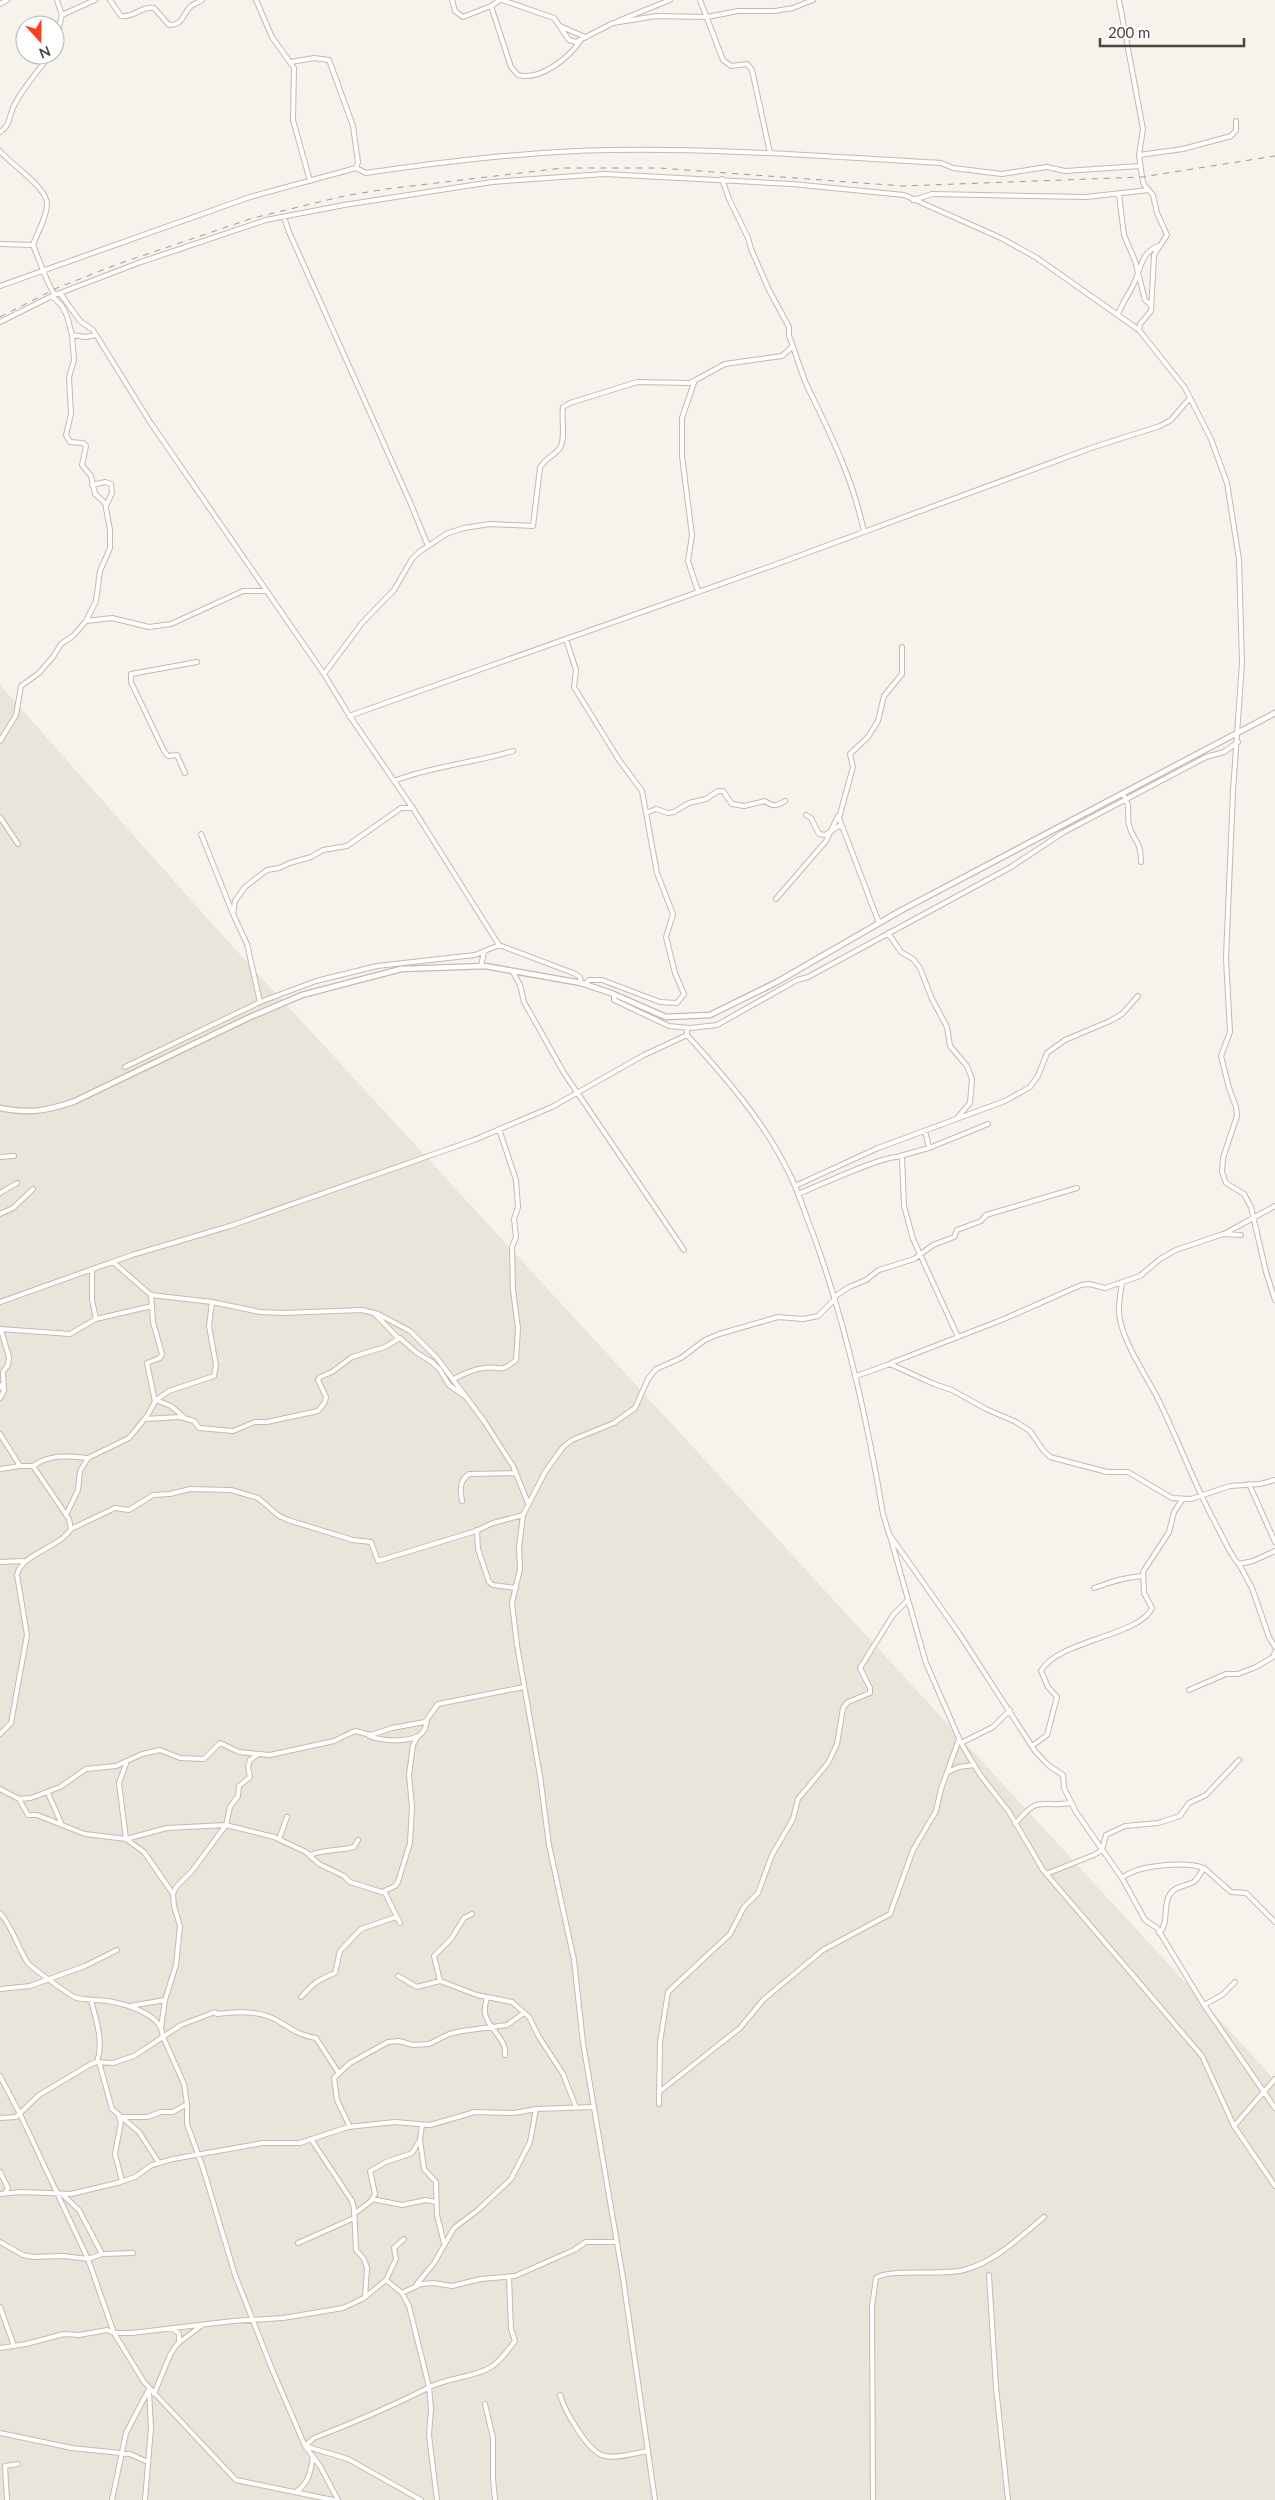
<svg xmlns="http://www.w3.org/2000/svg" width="1275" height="2500" font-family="Lato,sans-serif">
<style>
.residential{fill:#eae5da}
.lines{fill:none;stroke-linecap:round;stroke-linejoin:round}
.minor-casing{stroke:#c2bbae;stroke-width:6}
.tertiary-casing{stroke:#c2bbae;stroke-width:7}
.minor{stroke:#fff;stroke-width:4}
.tertiary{stroke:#fff;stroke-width:4.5}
.rail{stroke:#9a9a9a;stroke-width:1;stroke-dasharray:6 6;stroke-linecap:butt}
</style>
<rect width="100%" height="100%" fill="#f6f3ec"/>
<path class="residential" d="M0,685L214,926L1275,2080V2500H0Z"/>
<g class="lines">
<defs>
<path id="minor" d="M57,0L62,15
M110,0L121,16C134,18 141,6 154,8L169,25C184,25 182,14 191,6C194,4 199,2 202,0
M256,0L272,37L294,68L293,120L310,181
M452,0L455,11L463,17L491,6
M500,0L491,6L511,67L518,75C540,81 569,58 580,41
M502,0L554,18L569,40L576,42L613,23L656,16L707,17L738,11H775L793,8L813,0
M700,0L723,60L731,66L747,64L752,70L770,153
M1119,0L1143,129L1139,155L1142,177L1144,185L1153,195L1157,213L1167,235L1154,255L1151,311L1140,324L1139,330
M0,4L7,0
M618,21L670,0
M560,26L585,37
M55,43L62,15L95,0
M0,132C10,126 9,117 13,108C20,91 39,70 50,55
M0,151C10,164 47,187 47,204C47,217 37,233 33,245C38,257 49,288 55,295
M1139,155L1183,149L1231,136L1236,130V121
M356,168L366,173C447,161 529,151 611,150C721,148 831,157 941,163L953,168L1002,174L1047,167L1065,171L1140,166
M722,179L729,199L748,238L751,249L769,290L789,327V336C797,355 801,376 811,394C833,439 854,483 864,532
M1119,195L1124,235L1135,261L1145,300L1151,305
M913,200L932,194L1086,197L1149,190
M284,217L289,232L410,502L428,546
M0,244L33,245
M0,286L250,197L356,168L358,162L353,126L329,60L314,58L291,62
M60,293L80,321L93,330L150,422L324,674L349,715L414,810L499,945L573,973L580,977L581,983
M1118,314C1123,301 1133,289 1137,276C1142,262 1144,251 1159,246
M0,322L52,296L141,262L266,220L344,205L492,182L604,174L792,184L904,195L1001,238L1037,258L1139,330L1185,388L1211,439L1227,483L1239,559L1242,663L1233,791L1226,958L1230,1032L1221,1056L1229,1088L1236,1107L1237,1116L1223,1158L1222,1172L1226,1183L1244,1194L1251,1207L1266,1272L1275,1300
M72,335L85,337L96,335
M695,380L682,418V456L692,535L688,561L698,591
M92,485L105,482L111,484L112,493L106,506
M86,621L112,618L149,627L171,624L243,591H266
M566,639L576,670L574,687L619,760L642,791L657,873L673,914L666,937L675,973L684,994L677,1003L660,1002L602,980H589L585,984
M324,674L362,623L394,590L412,559L419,552L448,533L464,528L490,524L533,526L540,468C544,459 554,456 560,448C566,438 561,419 563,407L570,403L637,382L690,383L725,364L782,356L793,346
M349,716L777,564L1094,447L1160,426L1171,420L1189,399
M0,741L16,715L21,686L39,673L53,657L61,644L73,636L86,621L96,601L100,571L110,548V530L105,503L95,494L91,476L82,465L86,446L83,443L70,442L66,435L71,414L69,377L74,360L72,335L67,316L62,306L52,296
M185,773L177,755L168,756L164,751L131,682V674L197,662
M394,781C432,766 474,763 513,751
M1123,794C1132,808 1126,812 1129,825C1133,841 1141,840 1141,862
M646,813L656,809L668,813L674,812L689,803L706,799L718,791H723L732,804L744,806L765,801C773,807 777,806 785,801
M806,815L811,818L819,834L825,835L839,826L843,828
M0,817L18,844
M201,834L233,914
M776,899L826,841L838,816
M879,923L839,818L853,767L850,754L868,737L878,721L884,696L902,674V647
M888,933L901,952L913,959L920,968L932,999L947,1027L950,1046L967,1066L972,1079L970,1103L957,1118
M481,966L484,952
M513,972L520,985L524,1002L564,1073L684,1250
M614,994V1000L669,1026L690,1028L717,1025L797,980L808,977L1011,867L1064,832L1206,757L1224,752L1238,742
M260,1002L247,944L233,914L235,901L245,887L267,870L279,868L290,863L311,857L323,850L347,846L401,808H413
M687,1028V1035C725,1077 763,1120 788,1171C798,1190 804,1211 812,1231C846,1323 867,1418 883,1514L889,1534L960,1635L1035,1751L1048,1765L1063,1775L1064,1788L1076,1812L1122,1878L1145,1920L1157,1928L1204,2005L1275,2108
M125,1067L260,1002L316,981L377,966L475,955L499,945
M925,1131L929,1148
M900,1156L929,1148L988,1124
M0,1157L14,1156
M795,1186L878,1148L1005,1101L1030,1087L1038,1076L1047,1053L1065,1040L1110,1021L1122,1014L1138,996
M0,1193L17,1183
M798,1194C816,1187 887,1153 902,1157L904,1206L913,1239L958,1337
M0,1214L13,1208L33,1189
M1224,1234L1275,1206
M113,1262L151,1295L212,1302L260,1312L284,1313L362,1310L378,1314L410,1331L437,1358L484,1421L513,1466L528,1503
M92,1270V1300L96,1319
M1122,1283C1120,1296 1117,1311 1121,1324C1128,1351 1148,1378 1160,1403C1178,1440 1192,1478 1211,1515C1216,1523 1233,1561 1239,1564L1253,1561L1275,1551
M151,1295L153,1322L162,1354L160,1358L147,1363L155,1402
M834,1297L849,1287L866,1280L879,1270L914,1259L933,1245L954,1237L957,1230L981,1221L986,1215L1077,1188
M0,1302L132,1255L230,1226L474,1140L552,1107L644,1055L687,1035
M375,1314L399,1339
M0,1329L70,1334L96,1319L152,1306
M891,1363L1004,1319L1081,1285L1089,1284L1105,1288L1111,1286L1140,1276L1160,1259L1176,1250L1223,1234L1241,1235
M856,1376L890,1364L934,1384L952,1390L986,1409L1016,1422L1030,1431L1043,1450L1050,1457L1107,1472H1128L1172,1498L1191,1499L1230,1486L1260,1484L1275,1480
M454,1379C463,1374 473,1369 484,1368C501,1365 498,1375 516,1360L518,1328L513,1290L512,1247L516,1237L514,1219L518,1207L516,1180L499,1129
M0,1385L4,1391
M0,1398L4,1391L3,1372L8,1365L9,1357L1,1330
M156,1400L171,1406L185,1418
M145,1419L180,1417L194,1421L199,1428L233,1431L255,1422H267L318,1411L325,1402L326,1397L318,1380L320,1377L332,1372L352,1357L385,1347L400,1338L417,1353L432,1362L440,1370L449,1385L466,1397
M0,1434L20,1466H33L69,1519L71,1529C59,1548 21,1554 17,1575L27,1635L11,1723L0,1734
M33,1466C51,1454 66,1456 88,1458
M0,1469L20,1466
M1249,1484L1275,1542
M462,1501C460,1490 459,1481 469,1474L516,1473
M66,1515L78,1490L80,1471L88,1458L129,1438L147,1416L156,1400L169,1391L214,1376L216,1365L209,1326L212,1302
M71,1529L115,1508L129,1510L153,1495L170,1494L190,1489L231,1490L258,1498L279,1516L288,1520L353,1540L371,1542L378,1561L476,1531L493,1523L523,1515
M477,1530L478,1549L489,1582L493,1585L516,1588
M890,1536L926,1663L962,1745L981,1776L1009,1812L1043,1870L1202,2056L1234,2126L1275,2186
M0,1562L24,1561
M1239,1564L1252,1588L1269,1637L1275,1647
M1094,1588C1110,1582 1125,1577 1142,1576
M1189,1690L1226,1674H1238L1256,1667L1273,1657L1275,1652
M369,1736C382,1741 407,1743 420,1735C424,1732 426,1726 427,1721
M961,1743L993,1727L1010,1710
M1032,1746L1047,1735L1057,1697L1048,1687L1041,1671C1058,1640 1140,1636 1152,1608L1144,1593L1143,1572L1169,1532L1174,1512L1182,1500
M127,1761L119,1783L126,1839L167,1828L226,1825L274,1837L306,1852L319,1864L344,1876L350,1882L385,1893L400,1923
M948,1772L959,1767L974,1765
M0,1789L19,1799L28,1815H37L85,1834L126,1839L144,1852L173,1894L174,1906L180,1926L176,1965L165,2000L161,2028L163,2037L184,2084L187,2104V2124L203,2168L235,2275L272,2369L305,2446L348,2459L421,2500
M48,1793L62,1825
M19,1799L31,1798L60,1787L86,1769L116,1766L142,1754L160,1750L180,1758L204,1759L220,1743L239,1752L270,1755L334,1741L355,1731L371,1735L392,1728L425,1722L438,1704L524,1687
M1015,1824C1040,1794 1038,1808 1070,1803
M279,1839L287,1817
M310,1855C323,1849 340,1851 354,1847L358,1840
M1046,1874L1094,1855L1102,1850L1106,1835L1125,1826L1158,1823L1180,1816L1189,1803L1206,1795L1239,1760
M1122,1878C1137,1865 1185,1861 1204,1868L1231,1892L1246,1893L1275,1922
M382,1892L395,1886L398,1882L410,1843L412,1807L409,1775L413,1745L418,1736
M173,1894L176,1887L192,1871L226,1825L230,1807L238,1796L239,1786L250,1777L248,1767L250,1760L257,1755
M0,1913C13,1927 17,1947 28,1963C32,1968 67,1993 74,1997C85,2001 97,1999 108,2001C125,2004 153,2012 161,2028
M1159,1933C1169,1924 1163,1907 1169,1896C1174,1885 1187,1887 1195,1881C1199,1877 1201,1872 1204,1868
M398,1976L417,1987L440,1981L477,1995L512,2002L529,2017L539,2037L563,2074L576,2107
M440,1981L434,1956L451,1939L464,1918L472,1914
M0,1989L30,1986L85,1966L117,1950
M301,1997C316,1981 315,1982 335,1973L340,1951L361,1929L396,1917
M487,1997C486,2002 484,2008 485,2013C487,2028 508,2040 505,2055
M91,2000C96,2020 104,2042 97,2062
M1204,2005L1222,1995L1235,1982
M130,2006L165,2000
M99,2062L112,2109L139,2132L159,2163
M0,2076L20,2114L88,2259L114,2333L144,2382L236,2480L333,2500
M659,2092L740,2028L763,2000L823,1950L890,1914L913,1850L936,1811L941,1789L959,1739
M659,2104L660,2042L668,1992L730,1934L744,1907L758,1893L772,1855L793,1819L798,1799L828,1763L837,1744L843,1708L848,1702L870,1693V1688L860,1668L893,1615L907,1601
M0,2118L16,2117L39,2095L91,2064L97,2062L113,2063L134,2056L181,2025L215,2012L217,2014C237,2011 261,2010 280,2022C291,2029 301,2036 316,2038L338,2072
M422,2125L420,2140L424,2169L436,2182L437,2215L444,2243
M1234,2126L1275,2079
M350,2127L337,2100L334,2078L350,2063L388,2042L399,2041L413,2045L429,2044L449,2034L462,2031L507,2025L524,2013
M311,2139L352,2201L354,2209L356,2250L364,2259L367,2268L365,2297
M0,2172L8,2188L5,2193
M122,2181L115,2154L121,2122L119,2117H147L161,2112H173L187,2104
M0,2194L21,2192L71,2194L117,2183L135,2177L152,2165L173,2159L263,2143H300L348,2127L395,2122L430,2125L475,2112L514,2113L536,2109L593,2107
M63,2195L79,2210L102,2254
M372,2199L402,2205L426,2200L436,2202
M354,2214L371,2201L375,2194L370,2171L386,2162L412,2153L420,2140
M0,2242L23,2255L33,2257L63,2256L88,2259L102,2254L133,2253
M298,2243L354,2218
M989,2275L996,2387L1008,2500
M386,2280L402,2293L409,2306L429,2387L431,2409L429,2435L437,2500
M416,2285L434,2263L454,2228L478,2210L511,2179L530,2142L536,2109
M402,2293L421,2284L433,2283L452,2286L481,2279L515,2276L574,2250L586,2242H616
M0,2307L14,2346
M173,2328L179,2334V2343
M0,2348L26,2344L64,2334L79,2335L107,2330L114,2333H132L233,2321L283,2318L343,2308L364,2298L386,2280L396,2259L394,2248L404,2239
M154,2394L170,2355L177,2344L201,2326
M560,2395C565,2411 588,2453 605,2456C617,2459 635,2453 648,2451
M485,2404L493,2438V2478L495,2500
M0,2433L72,2448L130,2454L148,2462
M297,2491C309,2483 311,2470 313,2456
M7,2500L5,2466L18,2464
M112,2500L126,2433L149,2389
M145,2500L151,2428L149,2390
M338,2500L320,2466L305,2446L314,2438C353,2423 392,2406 430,2387C449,2377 473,2378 491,2367C501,2361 508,2350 515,2341L511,2329L509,2277
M655,2500L623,2278L583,2043L574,1960L549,1845L540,1776L517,1645L512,1603L520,1569L519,1547L523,1515L545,1472L563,1447L572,1440L614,1423L635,1408L648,1379L656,1369L681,1358L705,1340L719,1334L778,1317L803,1319L818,1316L835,1299
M873,2500L872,2306L876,2278C889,2268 943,2276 964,2270C995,2262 1020,2237 1044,2217"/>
<path id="tertiary" d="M0,1108C29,1114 45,1111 73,1102L248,1018L302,995L401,969L485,966L581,983L611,993L666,1017L710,1015L777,982L900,911L1275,713"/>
</defs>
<use href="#minor" class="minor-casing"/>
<use href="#tertiary" class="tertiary-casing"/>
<use href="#minor" class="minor"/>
<use href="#tertiary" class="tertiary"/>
<path class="rail" d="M0,317L57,288L118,264L253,218L344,196L386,189L563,168H659L903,186L1142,177L1275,156"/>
</g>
<g transform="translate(40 40) rotate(159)"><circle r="24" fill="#ffffff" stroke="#b7b4b0"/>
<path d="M0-4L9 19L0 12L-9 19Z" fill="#fc3f1d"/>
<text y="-8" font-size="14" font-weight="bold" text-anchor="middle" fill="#4b4439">N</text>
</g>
<path d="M1100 38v8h144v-8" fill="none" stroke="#4b4439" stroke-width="2.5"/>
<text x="1108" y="38" font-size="15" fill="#4b4439" stroke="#ffffff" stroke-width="4" paint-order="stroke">200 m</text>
</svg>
